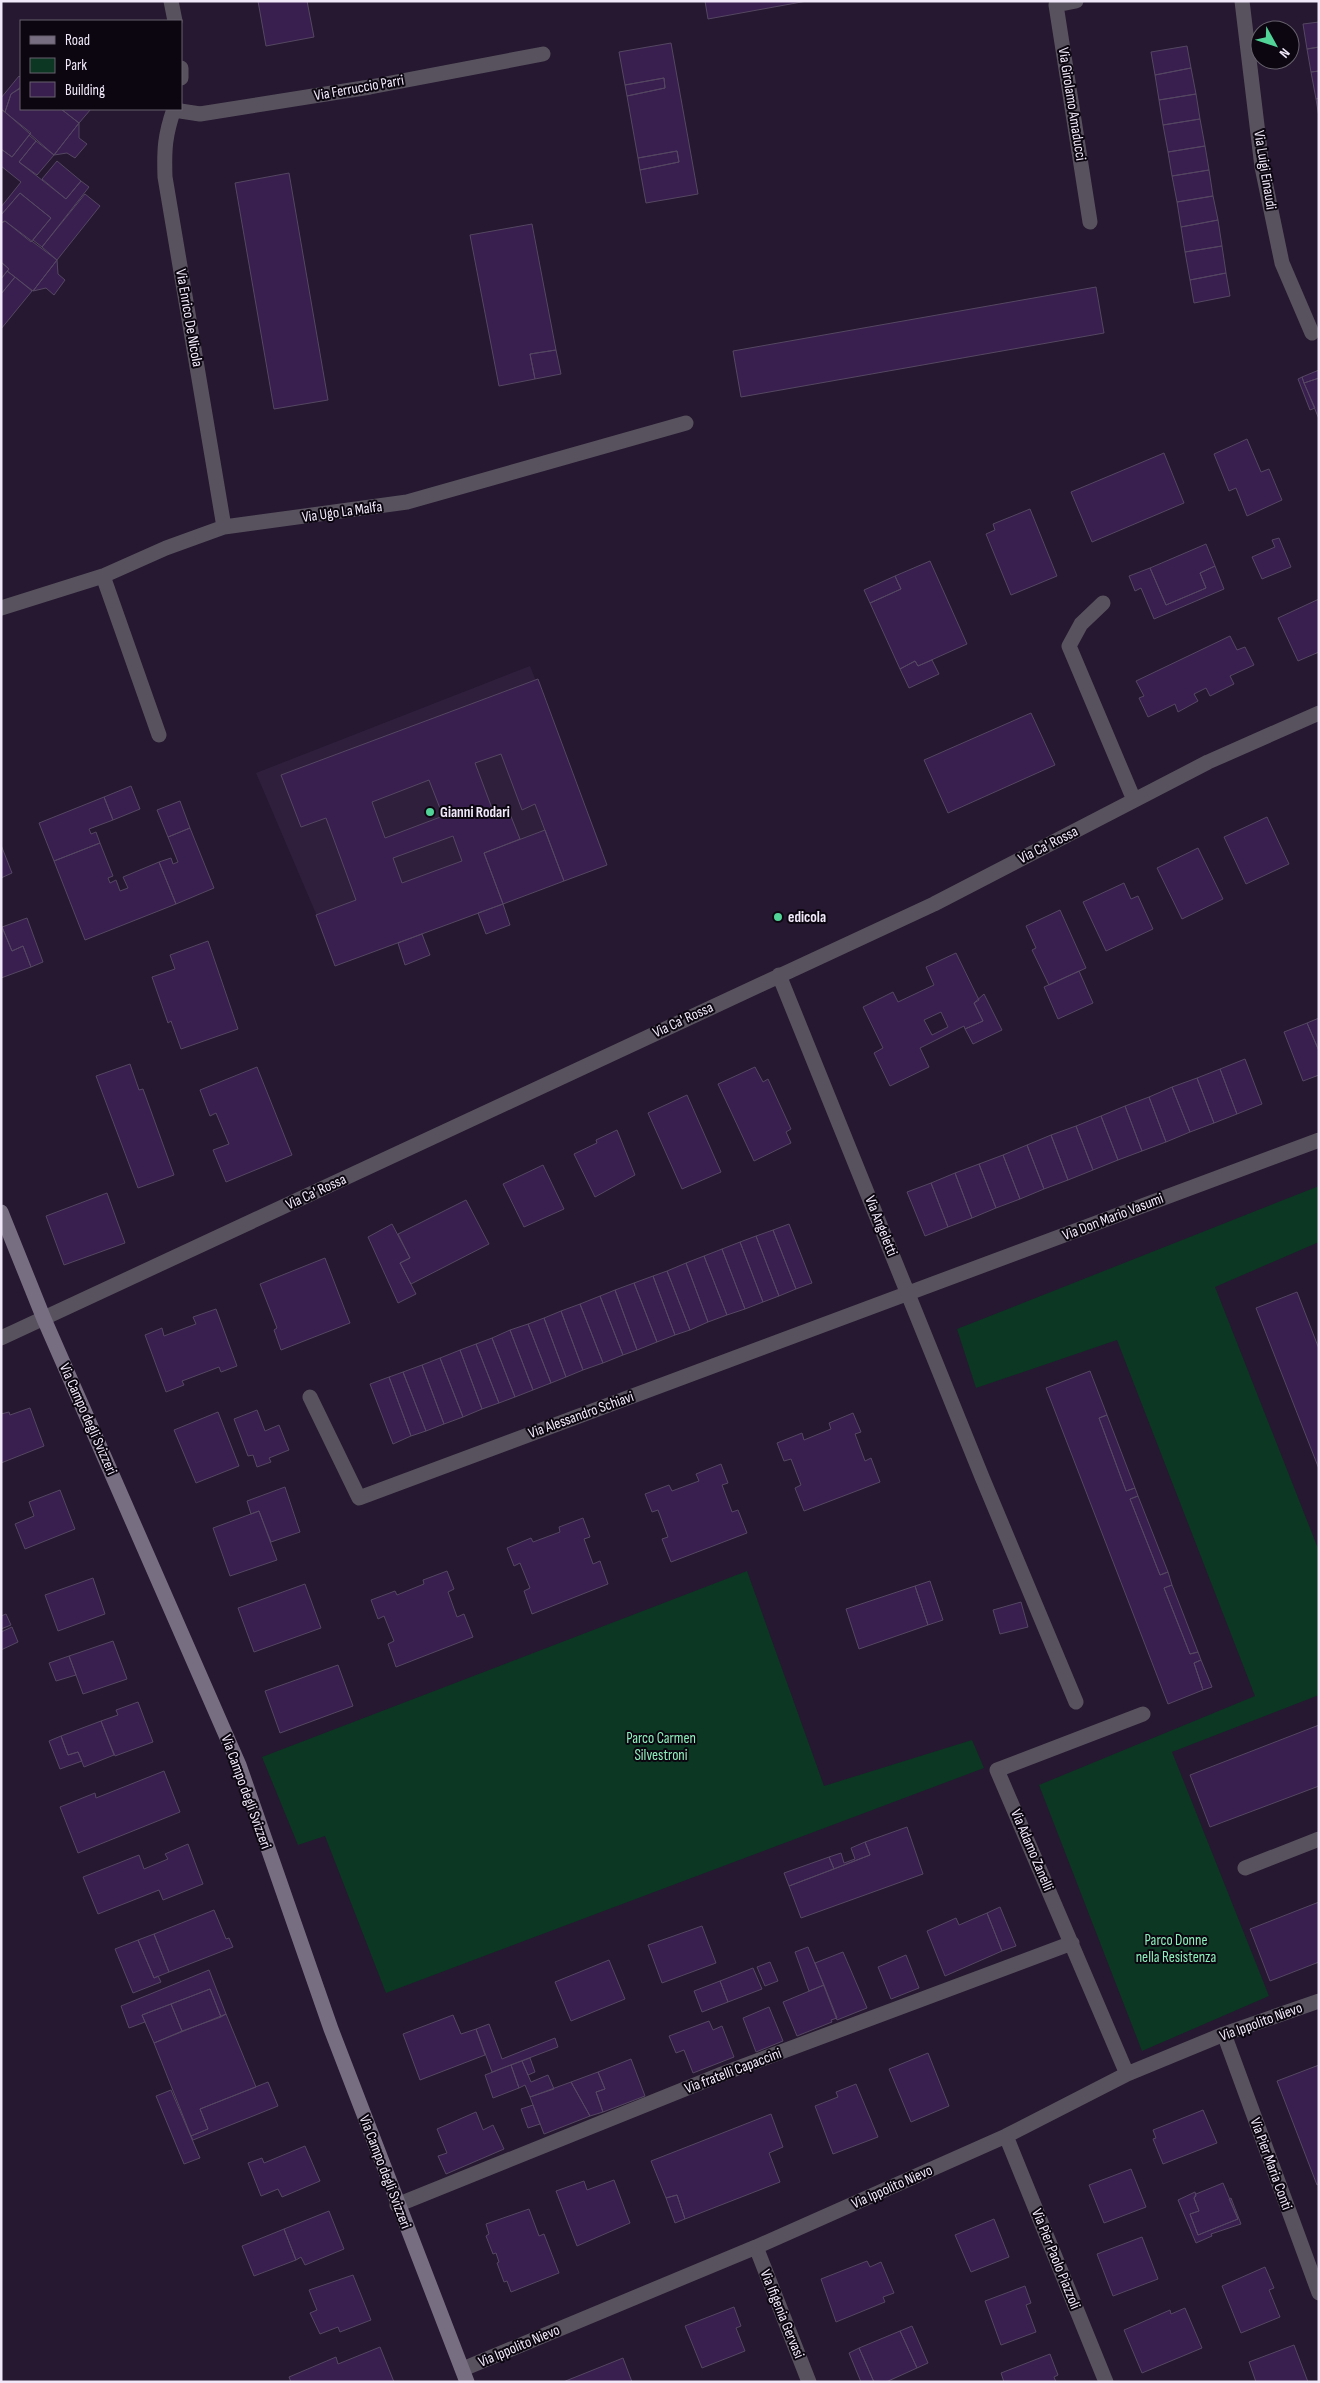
<svg xmlns="http://www.w3.org/2000/svg" width="1320" height="2383" font-family="'Sofia Sans Condensed',sans-serif">
<style>
.built{fill:#2f1f3d}
.green{fill:#0b3723}
.building{fill:#391f4f;stroke:#554762;fill-rule:evenodd}
.lines{fill:none;stroke-linecap:round;stroke-linejoin:round}
.street{stroke:#58525e;stroke-width:15}
.secondary{stroke:#786e82;stroke-width:15}
.poi-dot{fill:#52d397;stroke:#0b0610;stroke-width:2}
.labels{text-anchor:middle;dominant-baseline:central;stroke-width:4;stroke-linejoin:round;paint-order:stroke}
.street-label{font-size:15px;fill:#f1e9f9;stroke:#0b0610}
.poi-label{font-size:15px;font-weight:bold;fill:#f1e9f9;stroke:#0b0610;text-anchor:start}
.park-label{font-size:15px;fill:#8ef0bc;stroke:#0b0610}
</style>
<rect width="100%" height="100%" fill="#251830"/>
<path class="built" d="M530,666L603,851L334,956L256,773Z"/>
<path class="green" d="M1319,1186V1242L1215,1287L1319,1551V1695L1172,1752L1269,1996L1142,2051L1039,1785L1255,1696L1117,1340L976,1388L957,1329Z
M747,1571L824,1786L972,1740L984,1768L386,1993L325,1836L298,1845L262,1757Z"/>
<path class="building" d="M258,1H307L314,37L266,46Z
M705,1H807L708,19Z
M1319,22V47L1307,49L1303,24Z
M671,43L698,194L646,203L640,170L679,162L677,151L638,158L627,96L665,88L664,78L625,85L619,52Z
M1187,46L1191,68L1155,75L1151,52Z
M1319,47V71L1311,72L1307,49Z
M1191,68L1196,94L1159,100L1155,75Z
M1319,71V98L1316,99L1311,72Z
M19,76L21,78V87L11,94L5,112L1,109V98Z
M664,78L665,88L627,96L625,85Z
M21,88V109H61L79,123L54,155L5,112L11,94Z
M1196,94L1200,119L1163,125L1159,100Z
M1319,98V117L1316,99Z
M1,109L31,133L12,157L1,149Z
M61,109H91L79,123Z
M1200,119L1205,146L1168,152L1163,125Z
M79,123V138L87,144L75,158L67,153L54,155Z
M29,135L36,141L19,162L66,199L81,181L89,187L42,247L33,240L51,218L26,198L20,193L1,215V207L21,182L1,166V149L12,157Z
M36,141L54,155L37,175L19,162Z
M1205,146L1209,170L1172,176L1168,152Z
M677,151L679,162L640,170L638,158Z
M57,161L81,181L66,199L42,179Z
M1209,170L1213,196L1177,202L1172,176Z
M289,173L328,400L274,409L235,183Z
M20,193L51,218L31,242L5,221L1,223V215Z
M85,194L100,206L57,260L42,247Z
M1213,196L1218,220L1181,227L1177,202Z
M1218,220L1222,246L1185,252L1181,227Z
M5,221L57,260L33,291L7,271L9,269L1,262V223Z
M532,224L556,350L530,354L535,379L499,386L470,235Z
M1222,246L1226,273L1190,280L1185,252Z
M57,260L58,274L65,280L54,295L46,288L33,291Z
M1,262L9,269L1,279Z
M7,271L15,277L1,294V279Z
M1226,273L1230,296L1194,303L1190,280Z
M15,277L32,291L1,329V294Z
M1096,287L1104,333L741,397L733,351Z
M556,350L561,374L535,379L530,354Z
M1319,370V378L1304,383L1302,377Z
M1302,377L1304,383L1315,408L1310,410L1298,379Z
M1319,378V419L1304,383Z
M1247,439L1261,472L1269,469L1282,500L1247,516L1236,488L1229,491L1214,454Z
M1164,453L1184,503L1092,542L1071,492Z
M1030,509L1057,576L1011,595L986,534L995,530L993,524Z
M1279,538L1291,567L1262,579L1252,557L1275,547L1272,540Z
M1206,544L1215,566L1200,573L1206,588L1166,605L1150,568Z
M930,561L967,644L918,666L915,661L900,669L870,603L901,589L895,576Z
M1215,566L1224,589L1154,619L1141,588L1135,591L1129,576L1150,568L1166,605L1206,588L1200,573Z
M895,576L901,589L870,603L864,590Z
M1319,599V652L1298,661L1278,618Z
M1230,636L1237,650L1245,647L1254,665L1230,676L1234,684L1210,696L1206,688L1194,694L1198,701L1178,712L1175,704L1148,717L1139,698L1144,696L1136,681Z
M932,660L939,674L909,688L900,669L915,661L918,666Z
M538,679L607,865L564,881L535,804L522,810L501,754L475,763L496,819L510,814L520,839L484,853L503,904L335,966L316,915L356,900L326,818L301,827L281,775ZM429,780L443,816L385,838L372,802ZM453,836L462,861L402,883L393,858Z
M1031,713L1055,765L948,813L924,760Z
M131,786L140,809L113,820L104,797Z
M104,797L113,820L89,829L91,834L96,832L100,843L54,861L39,823Z
M180,801L190,828L168,837L157,810Z
M1267,817L1289,864L1246,884L1224,837Z
M190,828L214,888L176,904L159,862L171,858L173,864L178,862L168,837Z
M545,830L564,881L503,904L484,853Z
M100,843L113,876L108,878L110,883L116,880L120,891L128,888L123,877L159,862L176,904L85,940L54,861Z
M1,845L12,873L1,878Z
M1198,848L1223,899L1182,919L1157,868Z
M1124,883L1131,899L1138,896L1153,929L1106,951L1083,902Z
M503,904L510,925L486,934L478,913Z
M1060,910L1086,968L1049,985L1032,950L1036,948L1026,926Z
M27,918L43,962L31,967L23,946L12,951L2,927Z
M2,927L12,951L23,946L31,967L1,978Z
M422,934L430,955L405,965L398,943Z
M208,941L238,1029L181,1049L171,1021L168,1023L152,977L175,969L170,955Z
M956,953L979,1000L974,1003L983,1021L965,1029L964,1026L920,1048L929,1067L890,1086L874,1053L883,1048L863,1007L893,992L898,1002L934,985L926,967ZM941,1012L948,1027L932,1035L924,1020Z
M1079,971L1093,1003L1058,1019L1044,987Z
M984,994L1002,1030L973,1044L965,1029L983,1021L974,1003Z
M1319,1018V1051L1307,1023Z
M1307,1023L1319,1051V1075L1303,1081L1284,1032Z
M1245,1059L1262,1104L1237,1114L1220,1069Z
M130,1064L139,1090L143,1089L174,1175L138,1188L96,1076Z
M257,1067L292,1155L226,1182L213,1150L229,1144L216,1113L210,1116L200,1090Z
M755,1067L763,1082L768,1079L791,1129L786,1132L791,1143L754,1161L718,1084Z
M1220,1069L1237,1114L1214,1123L1197,1078Z
M1197,1078L1214,1123L1190,1132L1172,1087Z
M1172,1087L1190,1132L1166,1142L1149,1097Z
M687,1095L721,1172L682,1189L648,1113Z
M1149,1097L1166,1142L1142,1151L1125,1106Z
M1125,1106L1142,1151L1118,1160L1101,1116Z
M1101,1116L1118,1160L1093,1170L1076,1126Z
M1076,1126L1093,1170L1068,1180L1051,1135Z
M617,1130L635,1175L595,1197L574,1154L597,1143L596,1140Z
M1051,1135L1068,1180L1044,1189L1027,1145Z
M1027,1145L1044,1189L1020,1199L1003,1155Z
M1003,1155L1020,1199L996,1208L979,1164Z
M979,1164L996,1208L972,1218L955,1173Z
M543,1165L564,1209L524,1227L503,1184Z
M955,1173L972,1218L948,1227L931,1183Z
M931,1183L948,1227L925,1236L907,1192Z
M107,1193L125,1243L64,1265L46,1216Z
M466,1200L489,1244L411,1284L400,1263L410,1258L398,1234Z
M392,1224L410,1258L400,1263L416,1294L398,1303L368,1237Z
M789,1224L812,1283L796,1289L773,1230Z
M773,1230L796,1289L779,1296L756,1236Z
M756,1236L779,1296L763,1302L740,1242Z
M740,1242L763,1302L745,1309L722,1249Z
M722,1249L745,1309L727,1315L704,1256Z
M704,1256L727,1315L708,1322L686,1263Z
M325,1258L350,1323L281,1350L274,1330L277,1328L260,1284Z
M686,1263L708,1322L690,1330L667,1271Z
M667,1271L690,1330L675,1335L653,1276Z
M653,1276L675,1335L657,1342L634,1283Z
M634,1283L657,1342L637,1350L615,1290Z
M615,1290L637,1350L623,1355L600,1296Z
M1297,1292L1319,1349V1469L1256,1308Z
M600,1296L623,1355L603,1363L580,1304Z
M580,1304L603,1363L583,1370L561,1311Z
M216,1309L237,1366L221,1372L219,1367L182,1381L184,1385L166,1392L145,1335L162,1328L164,1336L196,1324L193,1317Z
M561,1311L583,1370L566,1377L544,1318Z
M544,1318L566,1377L551,1383L528,1324Z
M528,1324L551,1383L533,1390L510,1330Z
M510,1330L533,1390L515,1397L492,1338Z
M492,1338L515,1397L499,1403L476,1344Z
M476,1344L499,1403L482,1409L460,1350Z
M460,1350L482,1409L463,1417L440,1358Z
M440,1358L463,1417L444,1424L422,1365Z
M422,1365L444,1424L426,1431L403,1372Z
M1090,1371L1107,1415L1099,1418L1126,1491L1135,1488L1138,1496L1130,1499L1160,1575L1168,1572L1172,1585L1164,1588L1190,1654L1198,1652L1201,1660L1194,1663L1203,1690L1168,1704L1046,1388Z
M403,1372L426,1431L411,1436L389,1377Z
M389,1377L411,1436L393,1444L370,1384Z
M30,1408L44,1446L1,1463V1414L9,1412L10,1415Z
M257,1410L265,1431L279,1425L289,1450L269,1458L271,1462L257,1467L253,1455L248,1456L234,1419Z
M218,1412L239,1466L196,1483L174,1430Z
M853,1413L861,1432L855,1434L865,1461L871,1458L880,1482L804,1511L795,1488L801,1485L791,1459L784,1461L777,1443L802,1433L804,1440L831,1429L829,1423Z
M1107,1415L1135,1488L1126,1491L1099,1418Z
M721,1464L728,1483L722,1485L732,1512L738,1510L747,1533L671,1562L662,1539L668,1537L658,1510L652,1512L645,1494L669,1485L672,1491L699,1481L696,1474Z
M285,1487L300,1532L271,1542L259,1511L251,1514L247,1501Z
M60,1490L75,1529L25,1549L15,1524L34,1516L29,1502Z
M1138,1496L1168,1572L1160,1575L1130,1499Z
M259,1511L277,1560L230,1576L213,1528Z
M583,1518L590,1537L584,1539L593,1564L600,1561L608,1584L532,1614L524,1591L530,1588L520,1563L514,1566L507,1548L531,1538L533,1542L560,1532L559,1527Z
M447,1571L454,1589L448,1592L457,1617L464,1614L473,1637L396,1667L388,1644L394,1641L384,1616L378,1619L371,1600L395,1591L397,1595L424,1584L423,1580Z
M93,1578L105,1614L58,1631L45,1595Z
M930,1581L943,1620L928,1625L915,1586Z
M305,1584L321,1628L254,1652L238,1608Z
M1172,1585L1198,1652L1190,1654L1164,1588Z
M915,1586L928,1625L859,1649L846,1609Z
M1021,1602L1028,1627L1000,1634L993,1610Z
M6,1614L11,1625L1,1629V1616Z
M12,1627L18,1642L1,1650V1632Z
M113,1641L127,1679L83,1694L69,1656Z
M69,1656L76,1675L56,1681L49,1663Z
M1201,1660L1212,1687L1203,1690L1194,1663Z
M338,1665L353,1706L280,1733L265,1691Z
M138,1702L153,1742L115,1756L101,1721L118,1715L116,1710Z
M101,1721L114,1755L84,1767L78,1752L68,1755L61,1736Z
M1319,1725V1786L1210,1827L1190,1775Z
M61,1736L68,1755L78,1752L82,1761L60,1769L49,1741Z
M164,1771L180,1812L78,1853L60,1807L95,1793L96,1798Z
M907,1827L923,1874L801,1918L789,1886L870,1855L865,1842Z
M865,1842L870,1855L834,1869L829,1857L841,1853L844,1863L855,1859L851,1848Z
M188,1844L203,1884L163,1900L159,1890L98,1914L83,1877L139,1855L144,1869L168,1859L165,1854Z
M829,1857L834,1869L789,1886L784,1873Z
M1319,1902V1962L1270,1981L1250,1929Z
M1000,1907L1016,1946L1002,1951L987,1913Z
M214,1910L226,1939L229,1938L233,1947L169,1972L154,1934Z
M987,1913L1002,1951L945,1976L927,1931L956,1918L959,1925Z
M702,1926L716,1963L662,1983L648,1945Z
M154,1934L169,1972L154,1978L138,1940Z
M138,1940L154,1978L158,1976L161,1982L133,1993L115,1949Z
M808,1947L824,1985L809,1991L795,1952Z
M843,1952L867,2008L837,2020L815,1963Z
M906,1955L919,1988L891,1999L878,1967Z
M609,1960L625,1999L571,2021L555,1982Z
M770,1962L778,1981L765,1986L757,1967Z
M753,1968L762,1989L728,2002L720,1981Z
M209,1970L226,2014L221,2017L210,1989L142,2015L145,2022L129,2028L121,2006Z
M720,1981L728,2002L702,2012L694,1991Z
M824,1985L837,2018L831,2020L832,2022L797,2036L783,2002Z
M210,1989L221,2017L182,2031L171,2004Z
M171,2004L182,2031L154,2043L142,2015Z
M769,2007L783,2041L756,2052L743,2018Z
M226,2014L256,2087L200,2109L208,2129L191,2136L154,2043Z
M453,2015L461,2034L476,2029L485,2055L420,2080L403,2034Z
M709,2021L713,2030L722,2026L734,2057L693,2073L684,2050L676,2053L669,2036Z
M489,2024L502,2059L555,2038L558,2047L492,2072L476,2029Z
M928,2053L949,2106L911,2122L889,2069Z
M530,2058L535,2072L528,2075L522,2061Z
M631,2059L645,2096L603,2112L596,2092L605,2089L598,2072Z
M522,2061L531,2082L548,2075L554,2089L530,2097L525,2085L519,2088L511,2065Z
M511,2065L519,2088L493,2098L485,2075Z
M1319,2065V2184L1317,2185L1277,2081Z
M598,2072L605,2089L596,2092L603,2112L590,2116L571,2082Z
M268,2082L278,2106L193,2140L191,2136L208,2129L200,2109Z
M571,2082L590,2116L544,2134L530,2097Z
M856,2084L878,2137L833,2154L815,2106L838,2097L836,2092Z
M171,2090L200,2158L184,2164L156,2096Z
M533,2105L540,2124L528,2128L521,2109Z
M1203,2110L1217,2143L1163,2164L1153,2139L1156,2138L1153,2130Z
M476,2112L483,2130L493,2125L504,2149L446,2174L438,2156L447,2153L437,2129Z
M771,2114L783,2147L769,2153L780,2182L685,2219L677,2195L666,2198L651,2161Z
M305,2146L320,2181L282,2197L278,2189L261,2196L248,2163L262,2158L264,2163Z
M1131,2169L1146,2207L1104,2223L1089,2185Z
M614,2180L630,2223L577,2246L556,2191L584,2181L587,2190Z
M1223,2183L1238,2219L1198,2235L1190,2214L1199,2211L1194,2198L1196,2194Z
M1195,2192L1196,2196L1194,2198L1199,2211L1190,2214L1198,2235L1238,2219L1229,2199L1231,2198L1241,2224L1211,2234L1212,2236L1196,2243L1178,2200Z
M677,2195L685,2219L675,2223L666,2198Z
M529,2209L539,2236L544,2234L559,2273L511,2292L507,2281L504,2282L497,2263L499,2262L496,2253L493,2254L486,2236L489,2234L486,2224Z
M329,2211L344,2249L305,2265L301,2257L296,2260L284,2229Z
M994,2219L1009,2257L971,2272L955,2235Z
M284,2229L296,2260L254,2276L242,2246Z
M1142,2237L1158,2279L1113,2296L1097,2254Z
M867,2261L870,2267L881,2262L894,2293L883,2297L885,2302L836,2322L821,2279Z
M1265,2267L1274,2288L1269,2290L1280,2317L1241,2333L1222,2286Z
M353,2275L371,2320L340,2332L338,2327L320,2334L310,2313L317,2310L309,2290Z
M1025,2286L1031,2303L1026,2305L1036,2332L1001,2345L985,2301Z
M734,2307L741,2326L736,2328L745,2351L702,2368L685,2326Z
M1185,2308L1202,2348L1142,2373L1124,2330L1170,2310L1171,2314Z
M912,2326L928,2363L917,2368L900,2331Z
M900,2331L917,2368L886,2382H874L859,2348Z
M1294,2345L1308,2382H1256L1249,2362Z
M380,2347L394,2382H291L289,2377L336,2357L338,2364Z
M859,2348L874,2382H861L849,2353Z
M1050,2354L1058,2375L1054,2377L1056,2382H1004L1001,2373Z
M623,2358L632,2382H563Z"/>
<g class="lines">
<path class="street" d="M171,1L175,21
M1076,1L1056,5L1090,222
M1242,1L1262,167L1282,263L1312,333
M181,68V78
M174,109C165,135 164,149 165,177L224,527
M174,110L200,114L370,87L543,54
M103,576L159,735
M1103,603L1081,624L1069,646L1134,800
M1,608L103,576L166,548L224,527L407,502L686,423
M779,975L982,1477L1076,1702
M1,1338L934,904L1208,762L1319,713
M310,1397L359,1498L1319,1140
M1245,1868L1319,1839
M1224,2034L1319,2293
M1127,2074L997,1770L1143,1714
M1006,2136L1106,2382
M397,2205L722,2074L1072,1943
M756,2247L809,2382
M463,2369L756,2247L1006,2136L1127,2074L1224,2034L1319,2001"/>
<path class="secondary" d="M1,1212L44,1319L239,1765L331,2029L467,2382"/>
</g>
<g class="poi-dot">
<circle cx="430" cy="812" r="5"/>
<circle cx="778" cy="917" r="5"/>
</g>
<g class="labels">
<g class="street-label">
<text transform="translate(359 88) rotate(-10)">Via Ferruccio Parri</text>
<text transform="translate(1072 104) rotate(81)">Via Girolamo Amaducci</text>
<text transform="translate(1265 170) rotate(81)">Via Luigi Einaudi</text>
<text transform="translate(189 318) rotate(80)">Via Enrico De Nicola</text>
<text transform="translate(342 512) rotate(-8)">Via Ugo La Malfa</text>
<text transform="translate(1048 845) rotate(-27)">Via Ca' Rossa</text>
<text transform="translate(683 1020) rotate(-25)">Via Ca' Rossa</text>
<text transform="translate(316 1192) rotate(-25)">Via Ca' Rossa</text>
<text transform="translate(1113 1217) rotate(-21)">Via Don Mario Vasumi</text>
<text transform="translate(881 1226) rotate(68)">Via Angeletti</text>
<text transform="translate(581 1415) rotate(-20)">Via Alessandro Schiavi</text>
<text transform="translate(88 1419) rotate(66)">Via Campo degli Svizzeri</text>
<text transform="translate(246 1792) rotate(70)">Via Campo degli Svizzeri</text>
<text transform="translate(1032 1850) rotate(67)">Via Adamo Zanelli</text>
<text transform="translate(1261 2022) rotate(-20)">Via Ippolito Nievo</text>
<text transform="translate(733 2071) rotate(-21)">Via fratelli Capaccini</text>
<text transform="translate(1271 2164) rotate(70)">Via Pier Maria Conti</text>
<text transform="translate(385 2172) rotate(69)">Via Campo degli Svizzeri</text>
<text transform="translate(892 2187) rotate(-24)">Via Ippolito Nievo</text>
<text transform="translate(1056 2259) rotate(68)">Via Pier Paolo Piazzoli</text>
<text transform="translate(782 2314) rotate(68)">Via Ifigenia Gervasi</text>
<text transform="translate(519 2346) rotate(-23)">Via Ippolito Nievo</text>
</g>
<g class="poi-label">
<text x="440" y="812">Gianni Rodari</text>
<text x="788" y="917">edicola</text>
</g>
<g class="park-label">
<text x="661" y="1738">Parco Carmen<tspan x="661" dy="17">Silvestroni</tspan></text>
<text x="1176" y="1940">Parco Donne<tspan x="1176" dy="17">nella Resistenza</tspan></text>
</g>
</g>
<rect width="1320" height="2383" fill="none" stroke="#f1e9f9" stroke-width="5"/>
<rect x="20" y="20" width="162" height="90" fill="#0b0610" stroke="#67616d"/>
<rect x="30" y="36" width="25" height="8" fill="#786e82" stroke="#67616d"/>
<text x="65" y="45" font-size="15" fill="#f1e9f9">Road</text>
<rect x="30" y="58" width="25" height="15" fill="#0b3723" stroke="#67616d"/>
<text x="65" y="70" font-size="15" fill="#f1e9f9">Park</text>
<rect x="30" y="82" width="25" height="15" fill="#391f4f" stroke="#67616d"/>
<text x="65" y="95" font-size="15" fill="#f1e9f9">Building</text>
<g transform="translate(1275 45) rotate(130)"><circle r="24" fill="#0b0610" stroke="#67616d"/>
<path d="M0-4L9 19L0 12L-9 19Z" fill="#52d397"/>
<text y="-8" font-size="14" font-weight="bold" text-anchor="middle" fill="#f1e9f9">N</text>
</g>
</svg>
